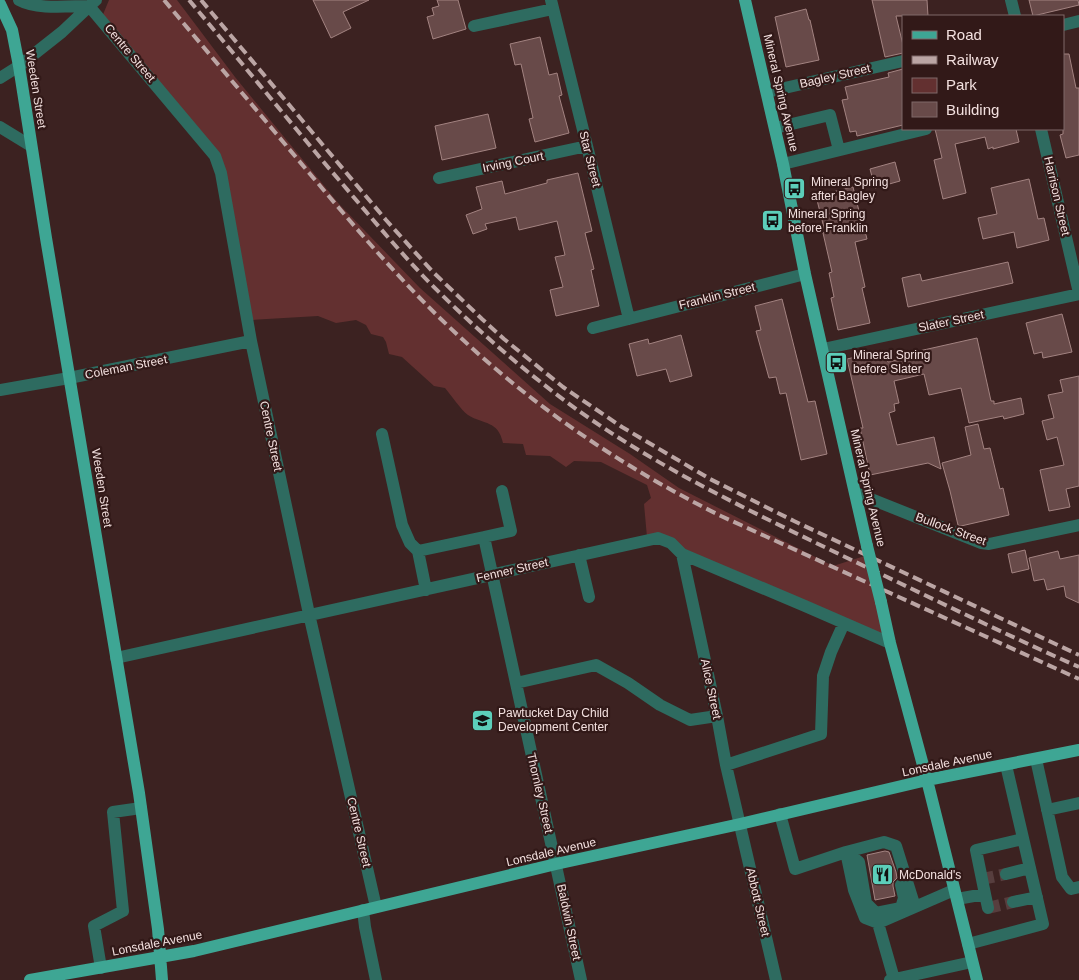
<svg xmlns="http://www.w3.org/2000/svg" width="1079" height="980" font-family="Helvetica,sans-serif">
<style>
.green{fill:#633030}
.building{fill:#684a49;stroke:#a38381}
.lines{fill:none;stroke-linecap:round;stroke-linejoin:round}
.minor-tunnel{stroke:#573e3e;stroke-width:12;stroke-dasharray:12 6;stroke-linecap:butt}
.minor{stroke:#2e6b60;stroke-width:12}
.major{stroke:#3ea694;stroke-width:12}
.rail{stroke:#bba5a4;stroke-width:4;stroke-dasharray:10 5;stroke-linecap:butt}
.major-bridge{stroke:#3ea694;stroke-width:12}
.labels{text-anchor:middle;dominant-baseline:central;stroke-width:4.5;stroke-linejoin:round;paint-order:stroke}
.street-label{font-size:12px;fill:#f3e0df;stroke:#321918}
.poi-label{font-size:12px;fill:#f3e0df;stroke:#321918;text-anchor:start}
</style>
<rect width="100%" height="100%" fill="#3c2221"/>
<path class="green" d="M109,0H177L235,77L339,204L420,288L550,404L630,454L679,488L833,566L871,554L892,641L647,537L644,504L651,498L647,485L601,462L574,461L566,467L550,456L526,455L523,444L503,443C498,420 484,425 468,415C461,410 451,395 445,388L434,386L402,357L389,354L386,342L383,337L371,334L366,325L356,320L336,323L318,316L251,320L220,164L102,17Z"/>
<path class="building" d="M313,0H369L343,12L351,28L331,38Z
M437,0H458L466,29L433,39L427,17L434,15L432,8L439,6Z
M872,0H927L928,16H896L903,45V53L885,57Z
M1029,0H1078L1079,5L1033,16Z
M806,9L809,20H810L819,60L786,67L775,17Z
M540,37L549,75L557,73L562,95L559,96L569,133L535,142L529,119L533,118L521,64L515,65L510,44Z
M1063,54H1069L1076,88H1079V155L1066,158L1060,135L1063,134Z
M903,69V125L857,136L856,131L850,132L842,100L848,99L845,87L889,77L888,73Z
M488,114L496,148L442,160L435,126Z
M935,129H1016L1019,142L993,149V147L988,149L985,137L955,144L966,193L943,199L934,160L942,158Z
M895,162L900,181L875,188L870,169Z
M578,173L592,231L585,233L594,269L591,270L599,306L556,316L550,290L563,287L555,257L565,255L557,221L519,230L516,217L485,224L487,229L473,234L466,215L482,209L476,187L502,181L505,194L547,183V180Z
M1029,179L1038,219L1044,218L1049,240L1017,248L1014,232L983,239L978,218L997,214L991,188Z
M853,187L862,223H863L867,239L855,242L865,287L862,288L870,323L838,330L831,298L834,297L829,273L832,272L823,233L825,232L816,196Z
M1008,262L1013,283L908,307L902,278L920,274L922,281Z
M782,299L808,402L815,401L827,454L801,460L786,393L780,394L776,377L769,378L756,331L761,330L755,306Z
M1062,314L1072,352L1043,358L1042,352L1034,354L1026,323Z
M681,335L692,376L670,382L666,369L637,376L629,344L648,339L649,344Z
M977,338L991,401H994V404L1021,398L1024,414L1004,419L1003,416L969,423L961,388L929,395L924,374L894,381L899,403L894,404L895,411L889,413L897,445L934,437L941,469L928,463L870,475L860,428H863L847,359L882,351L884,360L887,359L888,362L920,354L919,351Z
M1079,376V486L1066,489L1070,507L1049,511L1040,470L1064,465L1057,437L1047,440L1042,421L1054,418L1048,395L1063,392L1060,380Z
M978,424L984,449L990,448L1000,489L1003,488L1009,515L961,526L958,525L950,491L942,463L971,455L965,427Z
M1025,550L1029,569L1012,573L1008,554Z
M1058,551L1060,559L1079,555V603L1066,597L1064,586L1047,590L1044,579L1034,581L1029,558Z
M885,851L889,852L896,872L897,878L893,882V886L895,896L875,900L867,855Z"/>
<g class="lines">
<path class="minor-tunnel" d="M982,879L1006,874
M988,908L1013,902"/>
<path class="minor" d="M19,0C37,10 69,6 89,6
M551,0L587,146L629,319
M1011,0L1015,16
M89,6L215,156L221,173L251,341L309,614L376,907
M1063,25L1079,21
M474,26L553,9
M0,78L19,66L62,32L96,0
M767,92L903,61
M0,127L31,146
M775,128L830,115L839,150
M1041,129L1079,293
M783,164L926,129
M439,178L587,146
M593,328L805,274
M823,349L1079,294
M0,390L69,378L251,341
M382,434L402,525L410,543L418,551
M856,493L981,543L989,544L1079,525
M484,537L511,531L502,491
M682,554L717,716L726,765L776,980
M579,555L589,597
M426,590L418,551L484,537L581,980
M116,658C296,617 477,578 658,538L671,543L682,554L805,606L890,643
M516,683L596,665L628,683L660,705L690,720L717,716
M1036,759L1062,877L1071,889L1079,887
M726,765L821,734L823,676L831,652L844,623
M1047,810L1079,803
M780,814L795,869L846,852L884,842L896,846L915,907
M846,852L854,890L865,918L878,923L954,890
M846,852L859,862L866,903L876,913L901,908L904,898L901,885
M1006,874L1030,868
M985,894L976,850L1023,839
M957,899L985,894L988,908
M1013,902L1037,897
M363,910L365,927L376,980
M878,923L894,979
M968,944L1043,924L1006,765
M101,968L94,926L123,911L113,812L141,808
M890,980L972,962"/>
<path class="major" d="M745,0L783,164L805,274L867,546
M0,4L12,30L19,66L46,238L139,793L158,929L162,980
M881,602L890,643L927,780L977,980
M30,980L194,951L556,864L740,824L927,780L1079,750"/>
<path class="rail" d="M164,0C211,56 258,112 305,168C355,227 404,286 461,338C538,410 626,469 721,516L1079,679
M189,0C235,55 281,111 327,166C359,203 390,241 424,277C465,319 509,358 556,394C643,461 744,508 843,556C921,593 1000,632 1079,667
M201,0L386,220L432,271L482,319L504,339L563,387L622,427L710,479L794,521L1079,655"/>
<path class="major-bridge" d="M867,546L881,602"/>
</g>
<defs>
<symbol id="bus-square" viewBox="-11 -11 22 22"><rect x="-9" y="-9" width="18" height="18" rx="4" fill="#5cceba" stroke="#321918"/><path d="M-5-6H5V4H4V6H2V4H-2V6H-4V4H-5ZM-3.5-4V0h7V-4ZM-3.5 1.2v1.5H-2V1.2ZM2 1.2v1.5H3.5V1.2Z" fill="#111"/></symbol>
<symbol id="school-square" viewBox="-11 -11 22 22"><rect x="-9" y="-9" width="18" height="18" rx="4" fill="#5cceba" stroke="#321918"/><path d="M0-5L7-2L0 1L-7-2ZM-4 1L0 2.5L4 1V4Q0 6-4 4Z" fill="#111"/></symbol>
<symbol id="restaurant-square" viewBox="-11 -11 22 22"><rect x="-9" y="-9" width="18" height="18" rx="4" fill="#5cceba" stroke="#321918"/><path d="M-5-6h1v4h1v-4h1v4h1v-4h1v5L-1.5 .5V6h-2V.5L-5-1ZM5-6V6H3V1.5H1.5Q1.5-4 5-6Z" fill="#111"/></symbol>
</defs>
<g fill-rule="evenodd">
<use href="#bus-square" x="782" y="176" width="25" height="25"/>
<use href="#bus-square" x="760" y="208" width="25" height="25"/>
<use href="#bus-square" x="824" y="350" width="25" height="25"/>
<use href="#school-square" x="470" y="708" width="25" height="25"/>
<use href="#restaurant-square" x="870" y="862" width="25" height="25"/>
</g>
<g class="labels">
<g class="street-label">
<text transform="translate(130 53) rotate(50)">Centre Street</text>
<text transform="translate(835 76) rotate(-13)">Bagley Street</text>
<text transform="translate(36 89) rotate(81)">Weeden Street</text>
<text transform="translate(781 93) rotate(77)">Mineral Spring Avenue</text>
<text transform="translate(590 159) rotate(76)">Star Street</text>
<text transform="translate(513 162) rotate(-12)">Irving Court</text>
<text transform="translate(1057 196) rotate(77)">Harrison Street</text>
<text transform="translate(717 296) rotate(-14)">Franklin Street</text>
<text transform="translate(951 321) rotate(-12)">Slater Street</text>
<text transform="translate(126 367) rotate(-11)">Coleman Street</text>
<text transform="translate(271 436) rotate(78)">Centre Street</text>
<text transform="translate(102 488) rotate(81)">Weeden Street</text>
<text transform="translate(868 488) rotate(77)">Mineral Spring Avenue</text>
<text transform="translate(951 529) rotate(20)">Bullock Street</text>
<text transform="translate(512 570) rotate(-13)">Fenner Street</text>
<text transform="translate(711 689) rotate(78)">Alice Street</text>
<text transform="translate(947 763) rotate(-12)">Lonsdale Avenue</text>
<text transform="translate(540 793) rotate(77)">Thornley Street</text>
<text transform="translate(359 832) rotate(77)">Centre Street</text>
<text transform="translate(551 852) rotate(-13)">Lonsdale Avenue</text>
<text transform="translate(758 902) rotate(77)">Abbott Street</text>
<text transform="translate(569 922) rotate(78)">Baldwin Street</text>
<text transform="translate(157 943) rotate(-11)">Lonsdale Avenue</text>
</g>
<g class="poi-label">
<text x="811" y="182">Mineral Spring<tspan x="811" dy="14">after Bagley</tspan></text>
<text x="788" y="214">Mineral Spring<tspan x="788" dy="14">before Franklin</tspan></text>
<text x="853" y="355">Mineral Spring<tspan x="853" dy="14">before Slater</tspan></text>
<text x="498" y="713">Pawtucket Day Child<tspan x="498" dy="14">Development Center</tspan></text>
<text x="899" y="875">McDonald's</text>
</g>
</g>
<rect x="902" y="15" width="162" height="115" fill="#321918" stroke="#7f6968"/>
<rect x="912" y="31" width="25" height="8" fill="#3ea694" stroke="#7f6968"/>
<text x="946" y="40" font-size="15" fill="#f3e0df">Road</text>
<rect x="912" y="56" width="25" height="8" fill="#bba5a4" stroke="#7f6968"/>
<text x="946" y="65" font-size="15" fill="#f3e0df">Railway</text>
<rect x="912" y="78" width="25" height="15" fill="#633030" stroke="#7f6968"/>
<text x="946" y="90" font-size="15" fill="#f3e0df">Park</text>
<rect x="912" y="102" width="25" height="15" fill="#684a49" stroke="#7f6968"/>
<text x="946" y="115" font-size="15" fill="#f3e0df">Building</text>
</svg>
